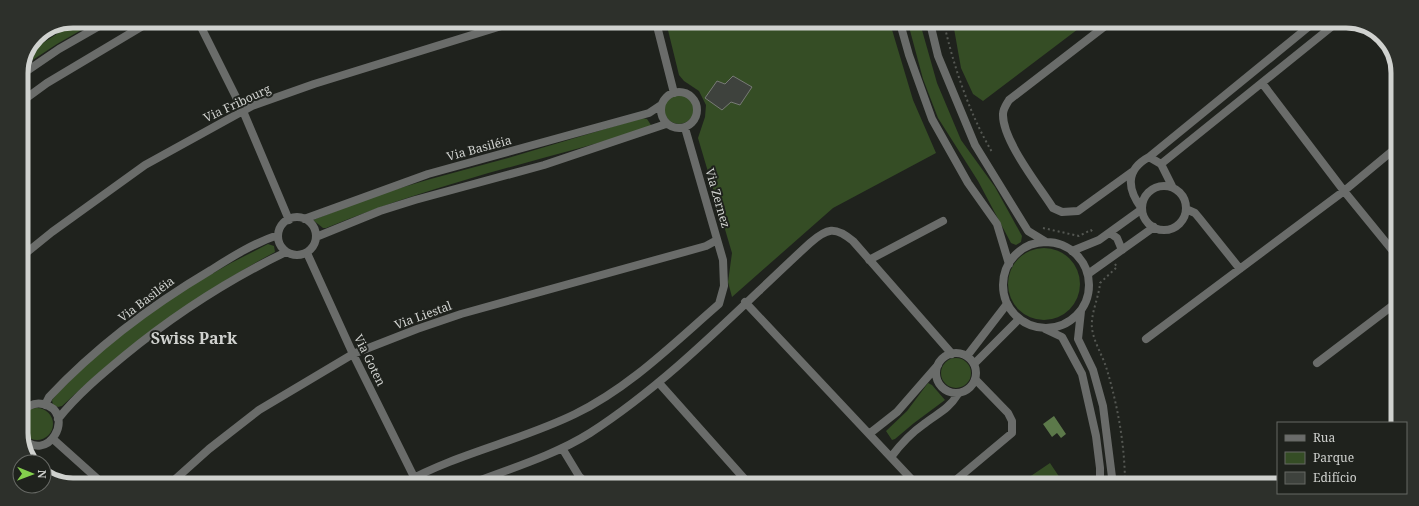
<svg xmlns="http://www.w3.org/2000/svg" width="1419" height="506" font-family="'Noto Serif',serif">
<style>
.green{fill:#354d25}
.water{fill:#5c794a}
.building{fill:#3e423d;stroke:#777a75}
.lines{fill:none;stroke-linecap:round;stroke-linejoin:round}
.path{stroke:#555853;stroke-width:2;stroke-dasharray:2 3;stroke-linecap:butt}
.minor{stroke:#6a6c6a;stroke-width:8}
.tertiary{stroke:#6a6c6a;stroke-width:8}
.labels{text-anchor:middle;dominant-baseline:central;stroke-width:4;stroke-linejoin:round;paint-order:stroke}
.street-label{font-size:12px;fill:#d0d2cf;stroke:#1f221d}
.district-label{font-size:16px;font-weight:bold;fill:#d0d2cf;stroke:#1f221d}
.rim{fill:none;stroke:#d0d2cf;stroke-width:5}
</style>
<rect width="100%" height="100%" fill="#1f221d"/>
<path class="green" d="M77,21H97L57,44L22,67L29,52Z
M666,22L890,23L913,100L936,153L833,208L732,297L728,282L732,253L698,138L705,117L706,105L699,91L684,81L679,75Z
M908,23H920L937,83L961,140L995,187L1022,236L1021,242L1016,245L1011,243L978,181L938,118L923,79Z
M953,23H1086L983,101L973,94L961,68Z
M664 109a15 15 0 1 1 30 0a15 15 0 1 1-30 0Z
M642,118L647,119L651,125L648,129C540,160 430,185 326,228H323L313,220L377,195L427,180L508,158Z
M268,244L274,246L275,252C197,294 126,345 62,406L58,407L53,405L52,400L58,393L96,355L166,300L231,263Z
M1008 284a36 36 0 1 1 72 0a36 36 0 1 1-72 0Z
M941 373a15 15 0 1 1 30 0a15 15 0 1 1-30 0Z
M928,383L932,385L945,400L914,423L895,439L892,440L886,431L907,411Z
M21 424a16 16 0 1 1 32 0a16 16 0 1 1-32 0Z
M1050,463L1064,484H1019Z"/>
<path class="water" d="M1054,416L1066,434L1061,438L1057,433L1052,437L1043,424Z"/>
<path class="building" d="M733,76L752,87L740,105L731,102L722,110L705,98L717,81L725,84Z"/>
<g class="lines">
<path class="path" d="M944,23C953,65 970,115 992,152
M1043,228L1079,236L1091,230L1093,233
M1115,264L1117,267L1100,283C1099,296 1093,308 1092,321C1090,337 1103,355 1107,370C1118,407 1125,446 1125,485"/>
<path class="minor" d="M198,21L243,111L289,220
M656,22L674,93
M1109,23L1009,100C1006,105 1003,109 1003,114C1002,140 1039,186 1053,208L1062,212L1078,211L1132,172
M1262,83L1344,191L1397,256
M661 110a18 18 0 1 1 36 0a18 18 0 1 1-36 0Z
M21,102L47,83L151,21
M1149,157L1312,24
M1161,164L1335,24
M1142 208a22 22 0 1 1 44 0a22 22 0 1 1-44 0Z
M1186,209L1195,213L1200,219L1240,269
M278 236a19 19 0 1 1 38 0a19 19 0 1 1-38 0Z
M304,219L428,174L649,113L661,105
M1110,233L1117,238L1122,250
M316,237L380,211L415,200L544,165L666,124
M1072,251L1099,240L1142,209C1127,189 1125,170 1149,157L1161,164L1172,186
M307,253L353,354L414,477
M21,257L52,232L145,165L252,106L314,84L514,22
M869,260L943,221
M1088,274L1154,227
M745,302L916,484
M1146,339L1344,191L1397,147
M936 373a20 20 0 1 1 40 0a20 20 0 1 1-40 0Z
M967,356L1007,304
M1317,363L1396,303
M974,364L1019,319
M659,383L749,484
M45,405L49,397C96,347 152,305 211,270C233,256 254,243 278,235
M21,413C27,406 34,402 43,404C78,412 47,468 21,436
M58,419C77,395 101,375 124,356C174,315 228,280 286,252
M869,434L897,412L938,365
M53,439L101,482
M562,448L579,476L586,483
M891,457C900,445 911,433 924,424C938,413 948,410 958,394
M171,483L209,449L259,410L353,354L417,329L461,314L706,246L717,240
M404,483C458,453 520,441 575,414C629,388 674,343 719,304L724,286L723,260L685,128
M473,483C512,468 555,455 590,433C672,380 739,308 810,243C827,228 835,226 853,241L952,354
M951,484L1012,433V421L1008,413L975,379"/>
<path class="tertiary" d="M900,23L909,55L932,119L968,183L997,224L1009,264
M930,23L938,56L975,145L1028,231L1046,242
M33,43L57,27
M21,75L59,49L108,21
M1003 285a43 43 0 1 1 86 0a43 43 0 1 1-86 0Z
M1081,311L1078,339L1093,370L1103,406L1113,485
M1045,329L1062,337L1082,374L1096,436L1100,468V484"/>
</g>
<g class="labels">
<g class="street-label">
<text transform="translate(237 103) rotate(-25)">Via Fribourg</text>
<text transform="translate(479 148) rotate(-15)">Via Basiléia</text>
<text transform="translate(718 198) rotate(74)">Via Zernez</text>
<text transform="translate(146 299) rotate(-37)">Via Basiléia</text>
<text transform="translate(423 315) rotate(-20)">Via Liestal</text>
<text transform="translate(370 360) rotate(64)">Via Goten</text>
</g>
<g class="district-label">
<text x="194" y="338">Swiss Park</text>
</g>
</g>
<path d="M0 0H1419V506H0ZM73 28H1346A45 45 0 0 1 1391 73V433A45 45 0 0 1 1346 478H73A45 45 0 0 1 28 433V73A45 45 0 0 1 73 28Z" fill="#2d302b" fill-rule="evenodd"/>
<path class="rim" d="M73 28H1346A45 45 0 0 1 1391 73V433A45 45 0 0 1 1346 478H73A45 45 0 0 1 28 433V73A45 45 0 0 1 73 28Z"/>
<rect x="1277" y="422" width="130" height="72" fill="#1f221d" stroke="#666864"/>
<rect x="1285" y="435" width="20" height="6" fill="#6a6c6a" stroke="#666864"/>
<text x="1313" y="442" font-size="12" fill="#d0d2cf">Rua</text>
<rect x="1285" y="452" width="20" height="12" fill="#354d25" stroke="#666864"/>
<text x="1313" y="462" font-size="12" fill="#d0d2cf">Parque</text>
<rect x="1285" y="472" width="20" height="12" fill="#3e423d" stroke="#666864"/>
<text x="1313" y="482" font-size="12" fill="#d0d2cf">Edifício</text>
<g transform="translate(32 474) rotate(91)"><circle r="19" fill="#1f221d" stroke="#666864"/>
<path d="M0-3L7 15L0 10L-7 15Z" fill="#84cf4d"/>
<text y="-6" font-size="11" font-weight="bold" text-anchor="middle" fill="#d0d2cf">N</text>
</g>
</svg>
